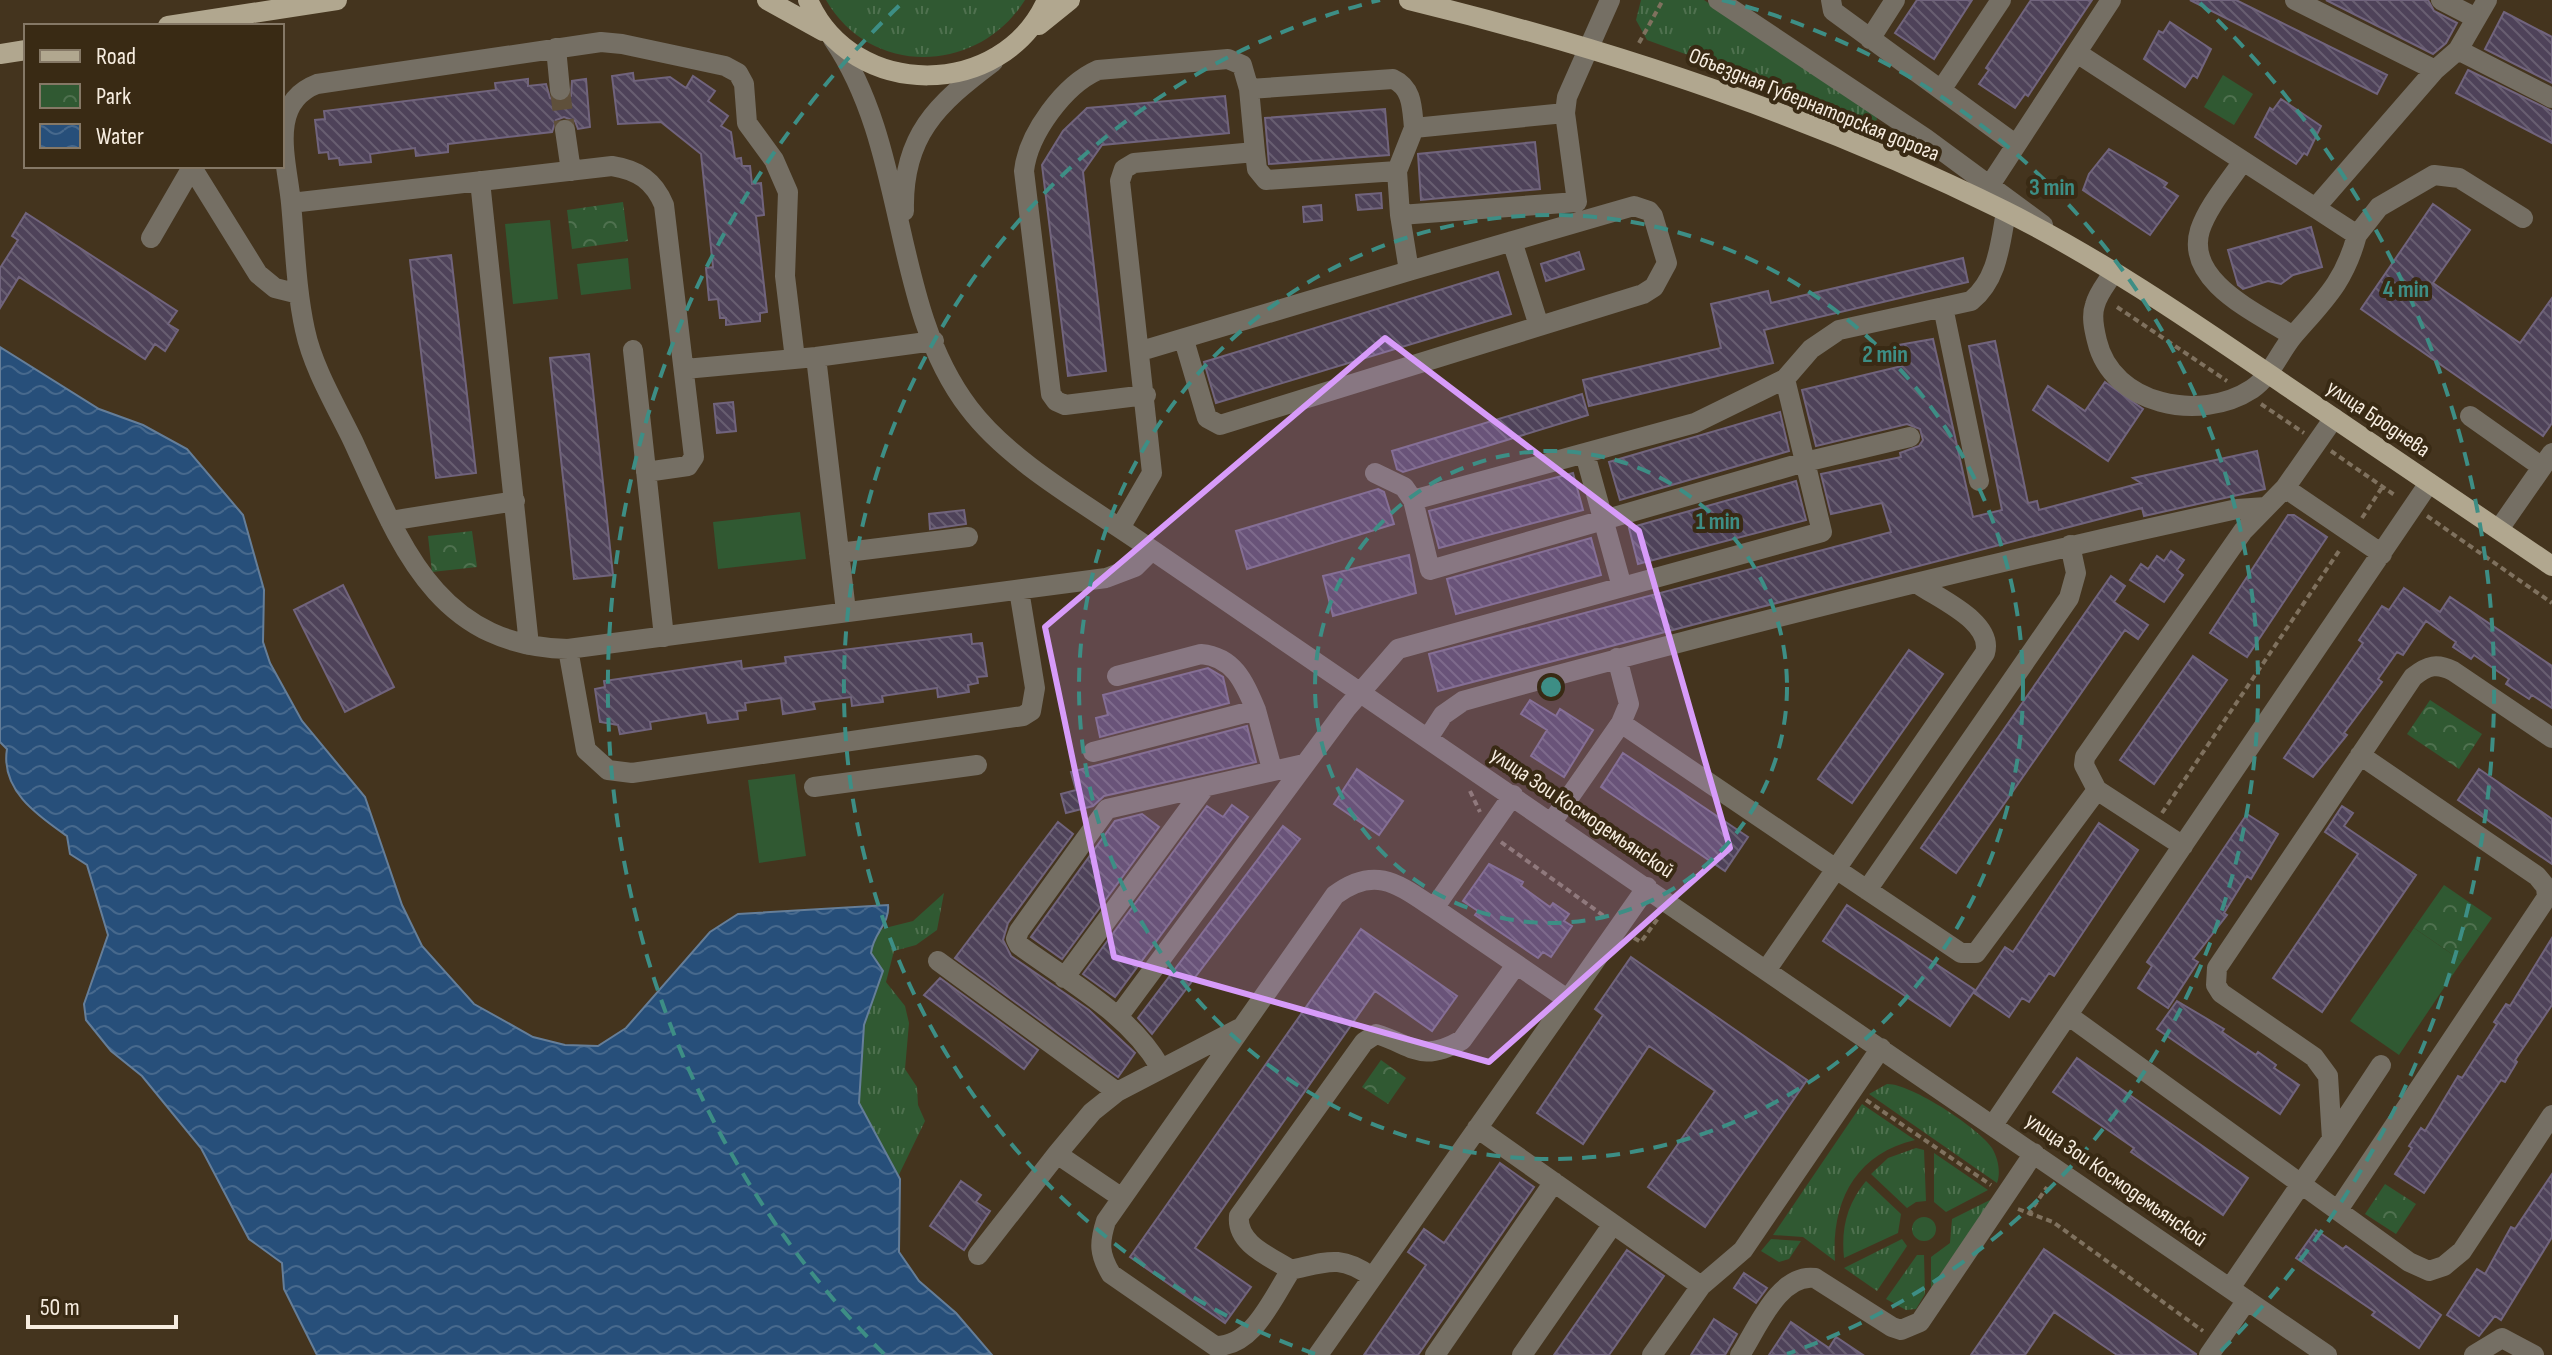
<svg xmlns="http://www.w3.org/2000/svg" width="2552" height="1355" font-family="'Sofia Sans Condensed',sans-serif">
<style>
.grass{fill:url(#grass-tufts)}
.park{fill:url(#park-crowns)}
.pitch{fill:#305932}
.water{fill:url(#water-waves);stroke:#657e99;stroke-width:2}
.building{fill:url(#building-back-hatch);stroke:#71647d;stroke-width:2}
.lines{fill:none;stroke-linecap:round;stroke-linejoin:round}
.minor-tunnel{stroke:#5f503b;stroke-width:20;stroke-dasharray:20 10;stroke-linecap:butt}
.path{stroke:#7f715e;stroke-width:4;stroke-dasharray:6 4;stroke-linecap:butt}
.minor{stroke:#756f64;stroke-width:20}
.major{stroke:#b1a78f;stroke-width:20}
.marked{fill:#d79bf9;fill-opacity:0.2;stroke:#d79bf9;stroke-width:6;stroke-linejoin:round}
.ring{fill:none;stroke:#3d8e85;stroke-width:4;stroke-dasharray:14 10}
.labels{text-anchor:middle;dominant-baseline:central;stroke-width:8;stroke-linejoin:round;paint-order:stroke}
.street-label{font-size:22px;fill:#f7ede0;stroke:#392a14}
.centre{fill:#3d8e85;stroke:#392a14;stroke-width:4}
.ring-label{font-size:24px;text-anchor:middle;font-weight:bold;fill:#3d8e85;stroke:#392a14;stroke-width:8;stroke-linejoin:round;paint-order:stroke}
</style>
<defs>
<pattern id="grass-tufts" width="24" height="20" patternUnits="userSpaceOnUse" patternTransform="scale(2)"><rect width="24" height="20" fill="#305932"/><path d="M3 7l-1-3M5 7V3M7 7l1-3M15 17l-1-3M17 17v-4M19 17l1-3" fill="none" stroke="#4f714f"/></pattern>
<pattern id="park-crowns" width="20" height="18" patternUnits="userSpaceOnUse" patternTransform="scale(2)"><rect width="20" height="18" fill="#305932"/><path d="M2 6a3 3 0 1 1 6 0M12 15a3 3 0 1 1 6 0" fill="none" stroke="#4f714f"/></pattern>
<pattern id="water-waves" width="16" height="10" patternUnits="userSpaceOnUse" patternTransform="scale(2)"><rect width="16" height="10" fill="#274f7a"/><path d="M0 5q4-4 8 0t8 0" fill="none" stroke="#47698d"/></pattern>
<pattern id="building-back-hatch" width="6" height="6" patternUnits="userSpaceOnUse" patternTransform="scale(2)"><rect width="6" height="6" fill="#4e4259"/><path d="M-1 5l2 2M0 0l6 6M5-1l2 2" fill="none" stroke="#685e71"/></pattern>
</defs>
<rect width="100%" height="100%" fill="#44341e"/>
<path class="grass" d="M826,0H1025C979,74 871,78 826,0Z
M1641,0H1704L1876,114L1877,120L1871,122L1647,40L1636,20Z
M944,893L937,930L916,945L894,951L886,982L905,1006L909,1023L905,1069L917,1087L918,1105L925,1121L876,1222L840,1044L851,968L877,930L913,921Z
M1887,1084C1910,1083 1979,1128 1992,1148C1998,1158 2001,1172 1997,1183L1869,1094Z
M1862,1104L1915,1140C1855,1154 1831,1202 1835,1261L1803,1237L1773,1235Z
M1916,1148L1924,1150L1926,1201L1916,1202L1907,1208L1871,1174L1888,1158Z
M1934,1153L1988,1190L1946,1212L1934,1202Z
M1866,1181L1901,1214L1898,1233L1844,1258C1841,1228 1847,1204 1866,1181Z
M1992,1199L1931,1288V1257L1950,1243L1952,1219Z
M1912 1229a12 12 0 1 1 24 0a12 12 0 1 1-24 0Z
M1771,1239L1801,1241L1789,1259L1779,1262L1761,1251Z
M1902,1239L1907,1246L1877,1291L1844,1268Z
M1917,1255H1924L1925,1294L1916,1309L1906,1310L1886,1299Z"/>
<path class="park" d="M2223,75L2253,94L2234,125L2204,107Z
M623,202L628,241L572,249L567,210Z
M472,531L477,567L432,572L428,536Z
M2430,700L2482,734L2459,769L2407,734Z
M2444,885L2492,918L2462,961L2414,928Z
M1381,1060L1406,1078L1388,1104L1362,1087Z
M2385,1184L2416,1204L2396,1234L2365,1214Z"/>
<path class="pitch" d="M550,220L558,299L513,304L505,224Z
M628,258L631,289L581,295L577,264Z
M800,512L806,559L718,569L713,522Z
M795,774L806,856L759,863L748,780Z
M2414,928L2462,961L2399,1055L2350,1021Z"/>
<path class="water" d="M0,347L99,409L143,425L187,449L243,515L264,590L263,642L270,663L302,721L365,797L402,905L422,946L474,1004L533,1037L565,1045L598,1046L626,1028L710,932L738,914L888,905C890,924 873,933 871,953L883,971L864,1025L859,1103L900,1179L899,1252L919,1281L956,1313L992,1355H317L284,1289L282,1263L249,1239L201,1148L142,1076L111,1051L86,1020L84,1004L108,935L87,865L70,854L67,836C40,817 0,791 7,749L0,742Z"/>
<path class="building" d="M1917,0H1972L1934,59L1895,33Z
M2031,0H2092L2028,96L2025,94L2015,108L1979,84L1989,70L1986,68Z
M2190,0H2236L2387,75L2377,94Z
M2326,0H2428L2434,11L2457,23L2446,43L2433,54Z
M2504,12L2552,37V83L2485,49Z
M2170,22L2211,49L2197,78L2193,75L2185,87L2144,59L2159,31L2163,33Z
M2468,70L2552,111V143L2456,93Z
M633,73L634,81L670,77L686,88L693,76L715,91L708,101L728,116L721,126L731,132L735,159L741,158L742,166H750L752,184L761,183L764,215L756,216L767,312L760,313V321L726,325V318H720L718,299L709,300L706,268L713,267L701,154L661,122L618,124L612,76Z
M528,79V86L546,84L550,98L560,103L571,96L572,81L586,79L590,127L578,129L575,121L564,117L556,120L552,132L448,144V152L416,156L415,148L370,154L371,162L340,165L339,158L329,159L328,152L319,153L315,120L325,119L324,111L496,90L495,83Z
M1225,96L1229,133L1102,145L1083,172L1106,371L1068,376L1042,165L1063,131L1087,108Z
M2281,99L2321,126L2307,155L2304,153L2296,164L2255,137L2270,108L2273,110Z
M1385,109L1389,155L1269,164L1265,118Z
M1535,142L1540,189L1421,200L1418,154Z
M2109,149L2167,183L2164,187L2178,196L2150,235L2083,190L2089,174Z
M1381,193L1382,208L1358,210L1356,195Z
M2433,204L2470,230L2433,283L2520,343L2552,298V423L2543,436L2361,309Z
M1321,205L1322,220L1304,222L1303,207Z
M26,213L177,311L168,324L178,330L165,351L155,344L145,359L19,277L0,308V268L18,240L12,236Z
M2311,227L2322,267L2293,275L2281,284L2268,281L2243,289L2238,285L2228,250Z
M1579,252L1584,269L1546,281L1541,264Z
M451,255L476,473L436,478L410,260Z
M1963,258L1968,282L1764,330L1773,363L1589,406L1583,380L1721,348L1711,304L1768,291L1771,303Z
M1498,272L1511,314L1216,403L1204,362Z
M1933,339L1973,517L2002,510L1969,346L1995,341L2028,503L2037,501L2039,510L2141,483L2133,478L2257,451L2265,489L2144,516L2142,508L1438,691L1429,654L1891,532L1882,503L1831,514L1821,474L1901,457L1900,453L1919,446L1923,440L1920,429L1907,424L1816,446L1802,390L1902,366L1898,345Z
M589,354L613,575L574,579L550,358Z
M2105,382L2143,409L2108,461L2033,410L2048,386L2085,411Z
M1582,394L1588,415L1403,472L1397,469L1392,451Z
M733,402L736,431L717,433L714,404Z
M1780,412L1789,451L1620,500L1609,462Z
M1573,473L1583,510L1439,548L1429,511Z
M1796,481L1806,520L1638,564L1629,528Z
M1378,489L1384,492L1394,524L1247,569L1236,531Z
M964,510L966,524L930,529L929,514Z
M2288,515H2294L2327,537L2247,657L2210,633Z
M1591,538L1601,575L1456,614L1447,579Z
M2171,551L2184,560L2177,570L2183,575L2164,602L2130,580L2141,564L2148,569L2157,556L2164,561Z
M1409,555L1416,593L1333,616L1323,576Z
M2111,576L2125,586L2114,602L2148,625L2138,639L2125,630L1956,873L1921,848Z
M343,585L394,687L345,712L294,610Z
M2404,588L2440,612L2450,597L2552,666V708L2532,695L2529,699L2506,684L2509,679L2474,655L2471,659L2453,647L2456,642L2426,621L2403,655L2397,652L2378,679L2382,682L2344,733L2347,735L2313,777L2284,758L2363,643L2359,640L2382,606L2389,610Z
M971,634L972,644L982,643L987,676L977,677L978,683L968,685L969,692L938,697L937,688L882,696L883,702L852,706L851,697L813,702L815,709L783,714L781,698L745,703L746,710L737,711L738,719L708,723L706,713L650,722L651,729L620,734L618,725L600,722L595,689L605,687L604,681L741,661L742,669L786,663L785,657Z
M1909,650L1943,674L1852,803L1818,779Z
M2193,656L2227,680L2154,784L2120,760Z
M1208,668L1223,677L1229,703L1100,737L1096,718L1108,715L1103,695Z
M1530,700L1556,716L1560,709L1593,730L1564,777L1531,756L1547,730L1521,714Z
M1247,726L1256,762L1104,796L1093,806L1066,813L1061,794L1076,790L1071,772Z
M1623,753L1748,837L1725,871L1601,787Z
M1357,769L1403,801L1379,835L1334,804Z
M2479,769L2552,819V864L2458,800Z
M1232,805L1248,817L1115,997L1083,974L1207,806L1223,817Z
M2342,806L2353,813L2344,826L2416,875L2322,1012L2273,978L2358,854L2325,832Z
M1142,814L1159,827L1062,959L1031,937L1115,821Z
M2247,814L2278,834L2251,879L2247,876L2224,913L2227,915L2193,959L2198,962L2168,1008L2138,988L2152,966L2147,962Z
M1058,822L1073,834L1008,923L1003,940L1011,956L1089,1010L1135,1053L1118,1077L955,958Z
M2099,823L2138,850L2054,976L2049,973L2029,1002L2022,998L2009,1017L1974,993L2005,947L2013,952Z
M1283,826L1300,839L1152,1034L1138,1018Z
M1489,864L1523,882L1521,886L1550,907L1553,903L1569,914L1564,921L1572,926L1551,957L1543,952L1538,958L1475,915L1478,911L1463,901Z
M1847,905L1975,990L1950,1026L1823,941Z
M1361,929L1457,996L1432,1031L1375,991L1195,1248L1251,1287L1225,1323L1130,1257Z
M2552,938V1005L2515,1060L2517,1062L2505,1082L2501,1080L2424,1193L2395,1174L2412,1148L2409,1146L2421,1128L2425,1131L2458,1076L2462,1078L2497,1024L2494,1022L2506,1004L2510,1006Z
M1631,957L1807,1080L1705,1227L1648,1187L1715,1091L1649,1046L1583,1144L1537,1113L1603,1015L1595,1009Z
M940,978L1038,1050L1024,1069L924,995Z
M2177,1001L2224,1029L2222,1032L2256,1055L2258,1052L2276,1065L2274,1068L2299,1085L2280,1114L2157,1029Z
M2077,1058L2248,1178L2223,1215L2131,1152L2134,1148L2053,1092Z
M1500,1163L1534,1187L1418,1355H1364L1426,1265L1408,1252L1424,1229L1444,1243Z
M2552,1174V1237L2501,1320L2495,1316L2479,1336L2447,1315L2477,1269L2485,1274L2511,1227L2515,1229Z
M961,1181L981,1195L976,1202L990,1211L964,1250L930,1226Z
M2316,1230L2343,1249L2346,1246L2441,1315L2419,1348L2372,1315L2375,1312L2296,1258Z
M2044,1249L2196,1354V1355H2117L2054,1312L2025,1355H1971Z
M1627,1250L1664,1276L1609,1355H1554Z
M1744,1273L1767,1288L1756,1303L1734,1288Z
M1714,1319L1737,1334L1725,1355H1691Z
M1791,1322L1829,1348L1836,1337L1863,1355H1769Z"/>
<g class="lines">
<path class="minor-tunnel" d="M560,90L565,130"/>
<path class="path" d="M1639,43L1663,0
M2117,307L2227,381
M2261,404L2304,433
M2331,451L2396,496
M2427,516L2552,603
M2362,518L2383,486
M1470,791L1480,812
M2162,813L2341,548
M1501,842L1604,916
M1634,938L1641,942L1659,917
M1866,1100L1991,1185
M2018,1209L2053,1222L2203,1331
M2028,1215L2047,1187"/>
<path class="minor" d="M1718,0L1925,138L2043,225
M1831,0L1833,11L2015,144
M2295,0L2435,70L2458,50
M2441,0L2476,18
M2487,0L2458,50L2552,98
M833,39C909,150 890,305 969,408C1012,465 1093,508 1152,550L2327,1355
M1870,39L1895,0
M556,48L560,90
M2077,53L2357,235C2344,283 2324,300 2293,336C2279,353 2271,376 2252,389C2200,423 2112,405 2097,341C2094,329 2091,316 2095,305C2098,293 2107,283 2113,273
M1249,89L1255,152
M1941,90L2001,0
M565,130L571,171
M2243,161C2229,182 2208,206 2200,230C2184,282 2260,314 2293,336
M191,166L258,274L275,288L299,294
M1397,171L1414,128
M480,181L529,645
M1990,185L2111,0
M291,203C287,161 267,103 317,84L601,42L622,44L725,66L738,73L744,84L747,123L774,160L788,192L785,276L795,359
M2316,207L2435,70
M904,211C902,136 937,104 993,62
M2357,235L2379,207L2434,175L2459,178L2523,218
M151,238L191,169
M1512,241L1539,326
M1943,307L1979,481
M1184,340L1207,418L1220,425L1643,294L1654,287L1667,263L1653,216L1649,211L1634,206L1409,271
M633,350L664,637
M1141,351L1409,271L1400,215
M816,357L846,611
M685,369L816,357L934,341
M1146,395L1065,405L1056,401L1051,394L1024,171C1028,134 1064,85 1098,70L1228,59L1242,65L1249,89L1393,79C1413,88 1412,109 1414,128L1565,113
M2470,416L2542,467
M1585,454L1622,587
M1375,473L1404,487L1413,500L1695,423L1785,379L1811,349L1839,330L1971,301C1998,279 2000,244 2006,212
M2285,488L2382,554
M1413,500L1430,570L1805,462L1910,437
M390,521L515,501
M1120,528L1152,473L1120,181L1124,169L1134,163L1255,152L1257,169L1266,180L1397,171L1400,215L1577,202L1565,113L1567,97L1610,0
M2499,529L2552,453
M839,553L968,537
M1019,590L1035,688L1031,711L1023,716L632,773L608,770L586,750L568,649L1106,578L1135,567L1152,550
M568,649C435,646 400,543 353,441C336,406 313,368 305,330C296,289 295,245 291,203L612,166C638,170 654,181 664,205L694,457L688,466L646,472
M1617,658L1629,704L1621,723
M1117,676L1201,654C1234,657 1244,682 1256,710
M1428,738L1443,715L1463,701C1719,630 1978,565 2237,509L2266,507
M1093,752L1256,710L1272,769
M814,787L977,765
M2097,790L2084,765L2085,757L2243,531L2285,488L2334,418
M1552,822L1621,723L1836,869L1985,653C1994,622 1939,599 1918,584
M1867,890L2069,598L2076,573L2070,545
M1434,908L1567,999
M938,961L1117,1092L1092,1112L1057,1154
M1767,969L1836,869L1961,953H1976L2097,790L2183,846
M1064,978L1205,787
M2069,1016L2301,1184L2332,1139L2328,1076L2314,1057L2221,993L2216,985L2217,968L2413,677C2428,665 2437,663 2453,671L2552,738
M1118,1017L1346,709L1398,649L1822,532L1785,379
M1160,1067C1130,1014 1068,981 1019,945L1016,939L1019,931L1107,809L1304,764
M1117,1092L1238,1029
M1993,1125L2429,483
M1477,1128L1701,1286
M2332,1139L2381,1065
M2338,1210L2547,897L2546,887L2537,876L2360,755
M978,1255L1057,1154L1122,1198
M1291,1270C1271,1257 1236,1244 1239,1216L1364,1042L1376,1034C1413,1045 1420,1064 1462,1040L1516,965
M1372,1277C1340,1254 1327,1262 1291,1270C1272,1299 1253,1347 1215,1346L1111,1274C1099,1254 1099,1243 1106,1221L1335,895C1375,865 1398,884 1434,908L1513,795
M2230,1288L2301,1184L2409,1262L2429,1271L2444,1266L2462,1251L2552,1115
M1318,1355L1647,887
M1435,1355L1554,1182
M1522,1355L1613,1224
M1652,1355L1701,1286L1743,1250L1881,1048
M1740,1355C1757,1329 1779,1273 1815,1278L1892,1327L1901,1330L1920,1322L2034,1153
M2209,1355L2247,1300
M2474,1355L2502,1338L2534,1355"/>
<path class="major" d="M767,0L823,31
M808,0C852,101 1003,100 1047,0
M1409,0C1615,50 1815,117 2005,211C2103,260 2194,323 2285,385C2374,445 2463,505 2552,566
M1039,25L1070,0
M168,26L337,0
M0,54L26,50"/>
</g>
<path class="marked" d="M1385,338L1639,531L1730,848L1489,1062L1114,957L1045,627Z"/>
<g class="ring">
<circle cx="1551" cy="687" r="236"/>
<circle cx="1551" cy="687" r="472"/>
<path d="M1315 1354A708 708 0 0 1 1380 0M1722 0A708 708 0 0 1 1787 1354"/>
<path d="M884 1354A943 943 0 0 1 902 3M2200 3A943 943 0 0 1 2218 1354"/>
</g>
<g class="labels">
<g class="street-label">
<text transform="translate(1814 105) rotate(22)">Объездная Губернаторская дорога</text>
<text transform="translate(2378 419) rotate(34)">улица Броднева</text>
<text transform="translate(1582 813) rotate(34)">улица Зои Космодемьянской</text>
<text transform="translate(2116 1180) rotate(35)">улица Зои Космодемьянской</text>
</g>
</g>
<circle cx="1551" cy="687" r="12" class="centre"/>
<g class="ring-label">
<text x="2052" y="195">3 min</text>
<text x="2406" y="297">4 min</text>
<text x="1885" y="362">2 min</text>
<text x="1718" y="529">1 min</text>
</g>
<rect x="24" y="24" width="260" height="144" fill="#392a14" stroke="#857866" stroke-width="2"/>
<rect x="40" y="50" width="40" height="12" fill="#b1a78f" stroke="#857866" stroke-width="2"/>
<text x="96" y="64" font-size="24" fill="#f7ede0">Road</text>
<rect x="40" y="84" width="40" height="24" fill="url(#park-crowns)" stroke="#857866" stroke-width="2"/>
<text x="96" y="104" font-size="24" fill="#f7ede0">Park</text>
<rect x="40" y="124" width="40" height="24" fill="url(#water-waves)" stroke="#857866" stroke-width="2"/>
<text x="96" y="144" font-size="24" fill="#f7ede0">Water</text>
<path d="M28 1315v12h148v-12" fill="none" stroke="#f7ede0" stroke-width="4"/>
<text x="40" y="1315" font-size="24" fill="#f7ede0" stroke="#392a14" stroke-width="6" paint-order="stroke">50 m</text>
</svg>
